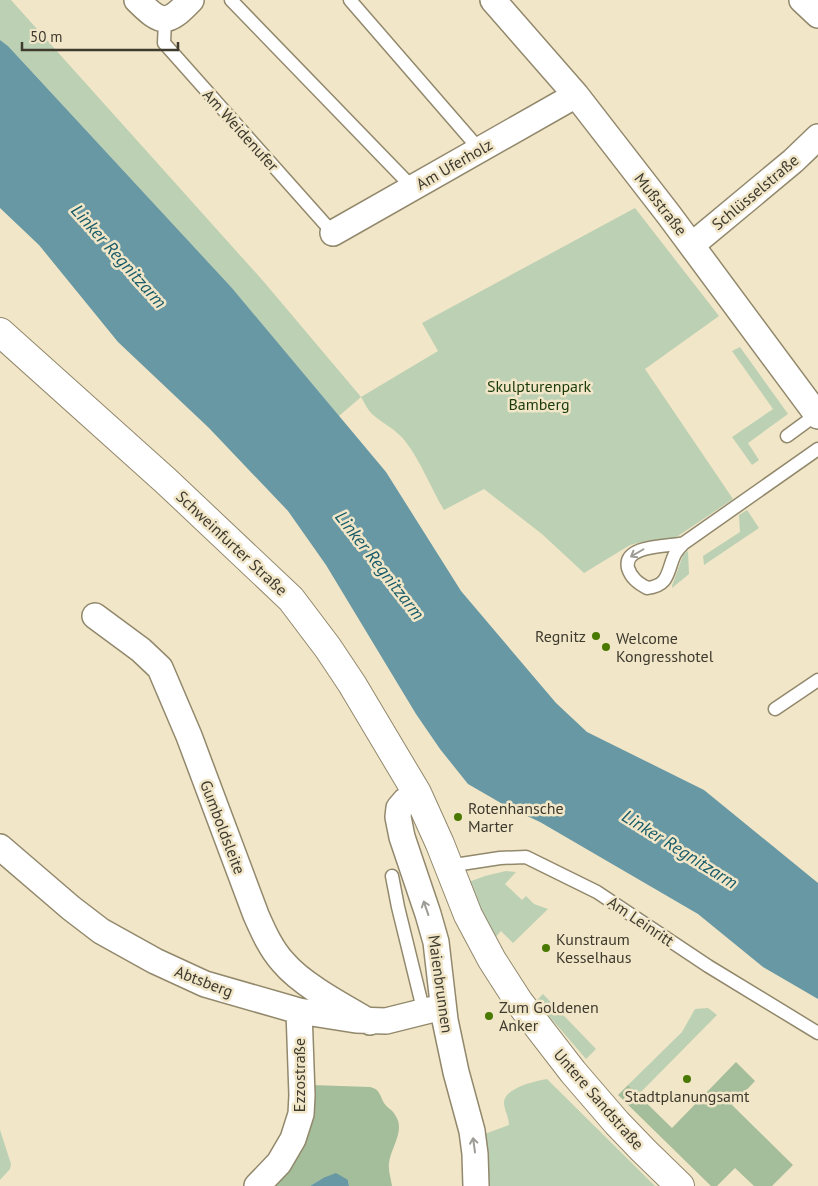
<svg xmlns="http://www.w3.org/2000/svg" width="818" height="1186" font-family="'PT Sans',sans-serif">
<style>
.green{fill:#bcd0b4}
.forest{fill:#a4bd9a}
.water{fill:#6798a3}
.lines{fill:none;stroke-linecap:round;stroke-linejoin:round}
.service-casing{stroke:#92886c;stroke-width:15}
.minor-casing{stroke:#92886c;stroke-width:28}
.tertiary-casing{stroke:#92886c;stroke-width:30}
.service{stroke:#fff;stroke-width:12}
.minor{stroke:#fff;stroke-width:25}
.tertiary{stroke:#fff;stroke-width:28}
.oneway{stroke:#9e9c96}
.poi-dot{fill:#497900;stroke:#f1e6c8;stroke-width:2}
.labels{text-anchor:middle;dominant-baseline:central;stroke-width:5;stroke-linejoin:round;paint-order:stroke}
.street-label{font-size:16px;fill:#3e3a2e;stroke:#f1e6c8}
.park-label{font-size:16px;fill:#1a3b08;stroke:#f1e6c8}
.poi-label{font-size:16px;fill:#3e3a2e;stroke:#f1e6c8;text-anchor:start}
.water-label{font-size:18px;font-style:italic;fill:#175b68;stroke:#f1e6c8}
</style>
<rect width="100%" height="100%" fill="#f1e6c8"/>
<path class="green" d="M0,0H11L264,282L361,397L438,351L422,323L635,208L719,316L645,369L733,499L672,540L645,541L630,545L584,573L542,534L484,489L444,510C430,487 421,461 405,441C396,429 383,424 372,414C367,409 364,402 361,397L339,416L232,288L8,46L0,40Z
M740,347L788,414L748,443L759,460L752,465L732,437L773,409L732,351Z
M747,510L759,528L704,565L703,556L740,532L739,515Z
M688,551L689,574L672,588V586L683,555Z
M506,871L516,872L505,884L522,900L526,896L534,904L548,909L513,943L501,931L494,939L466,883L485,876Z
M543,994L596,1049L586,1059L536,1001Z
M708,1008L717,1015L638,1095L628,1085L682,1032L695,1009Z
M547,1079L655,1186H481L482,1135L509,1125C509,1117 504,1110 504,1102C505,1088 535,1081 547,1079Z
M0,1130L11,1164L10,1169L0,1180Z"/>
<path class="forest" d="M736,1062L755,1081L732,1105L793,1165L772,1186H754L735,1168L717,1186H711L618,1095L628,1085L672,1128Z
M311,1085L370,1087C380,1089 380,1096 384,1103C387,1108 393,1110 395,1115C406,1130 391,1147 389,1163C388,1171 391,1178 392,1186H349L348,1180L323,1178L310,1186H264Z"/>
<path class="water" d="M0,40L8,46L232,288L386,472L461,591L556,703L587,732L704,790L818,883V999L763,967L698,914L540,822L506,806L468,784L440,749L416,714L326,565L288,511L209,428L118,342L39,245L0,208Z
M336,1173L348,1180L349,1186H310L323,1178Z"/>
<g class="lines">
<defs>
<path id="service" d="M231,0L413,188
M350,0L480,150
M165,20L164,43L333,233
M787,436L817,414
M684,543C669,547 623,544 628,568C631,578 638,583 647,588C669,586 667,572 674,556C676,551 680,547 684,543L818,449
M775,709L818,680
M448,866L500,858L526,857L597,892L708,966L818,1033
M392,876L398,907L424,1013"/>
<path id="minor" d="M137,0C162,25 167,25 191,0
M493,0L576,95L669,215L818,416
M802,0L818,15
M333,233L576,95
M692,245L793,161L818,137
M95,616L141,650L160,668L189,736L256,915C263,931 271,949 283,962C302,985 344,1007 370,1022
M417,793L405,801L399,808L398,817L402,837L428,914L436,942L445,1020L456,1072L472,1131L475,1154L476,1186
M0,847L71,908L101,931L155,961L205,984L299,1011L356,1020L386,1021L442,1007
M257,1186L279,1163L293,1139L301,1114L302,1095L299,1011"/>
<path id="tertiary" d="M0,332L166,481L291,599L328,648L352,684L417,793L440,844L468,915L492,960L519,1002L573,1072L617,1123L643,1150L680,1186"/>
</defs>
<use href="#service" class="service-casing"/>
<use href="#minor" class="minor-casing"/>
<use href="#tertiary" class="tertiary-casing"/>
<use href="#service" class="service"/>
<use href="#minor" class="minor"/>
<use href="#tertiary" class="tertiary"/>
</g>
<defs><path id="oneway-shaft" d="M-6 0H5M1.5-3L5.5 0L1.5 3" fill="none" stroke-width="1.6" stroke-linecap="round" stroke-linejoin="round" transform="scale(1.25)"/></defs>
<g class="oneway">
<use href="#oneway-shaft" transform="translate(637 553) rotate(150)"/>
<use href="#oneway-shaft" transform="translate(426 908) rotate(-109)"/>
<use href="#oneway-shaft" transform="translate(474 1145) rotate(-98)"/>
</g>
<g class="poi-dot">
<circle cx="596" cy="636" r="5"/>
<circle cx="606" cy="647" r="5"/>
<circle cx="458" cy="817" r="5"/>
<circle cx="546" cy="948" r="5"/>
<circle cx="489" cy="1016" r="5"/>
<circle cx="687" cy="1079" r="5"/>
</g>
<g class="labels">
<g class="street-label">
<text transform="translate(241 130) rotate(48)">Am Weidenufer</text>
<text transform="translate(454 164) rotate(-30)">Am Uferholz</text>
<text transform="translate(755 192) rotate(-40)">Schlüsselstraße</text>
<text transform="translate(661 204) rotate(52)">Mußstraße</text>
<text transform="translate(232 543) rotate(43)">Schweinfurter Straße</text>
<text transform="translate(223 827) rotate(69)">Gumboldsleite</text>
<text transform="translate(641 921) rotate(34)">Am Leinritt</text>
<text transform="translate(204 981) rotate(21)">Abtsberg</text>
<text transform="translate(441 984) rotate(82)">Maienbrunnen</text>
<text transform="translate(299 1075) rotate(-90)">Ezzostraße</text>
<text transform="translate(599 1099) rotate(49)">Untere Sandstraße</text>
</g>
<g class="park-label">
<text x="539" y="386">Skulpturenpark<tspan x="539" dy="18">Bamberg</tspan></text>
</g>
<g class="poi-label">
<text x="586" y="636" text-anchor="end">Regnitz</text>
<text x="616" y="638">Welcome<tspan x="616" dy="18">Kongresshotel</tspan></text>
<text x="468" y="808">Rotenhansche<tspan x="468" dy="18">Marter</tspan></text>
<text x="556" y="939">Kunstraum<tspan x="556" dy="18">Kesselhaus</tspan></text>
<text x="499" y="1007">Zum Goldenen<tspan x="499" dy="18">Anker</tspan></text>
<text x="687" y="1096" text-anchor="middle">Stadtplanungsamt</text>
</g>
<g class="water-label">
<text transform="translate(119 256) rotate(48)">Linker Regnitzarm</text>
<text transform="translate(380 565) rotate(52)">Linker Regnitzarm</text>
<text transform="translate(680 849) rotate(32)">Linker Regnitzarm</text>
</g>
</g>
<path d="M22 42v8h156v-8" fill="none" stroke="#3e3a2e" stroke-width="2.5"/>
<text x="30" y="42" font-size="15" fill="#3e3a2e" stroke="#f1e6c8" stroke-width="4" paint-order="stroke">50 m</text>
</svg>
